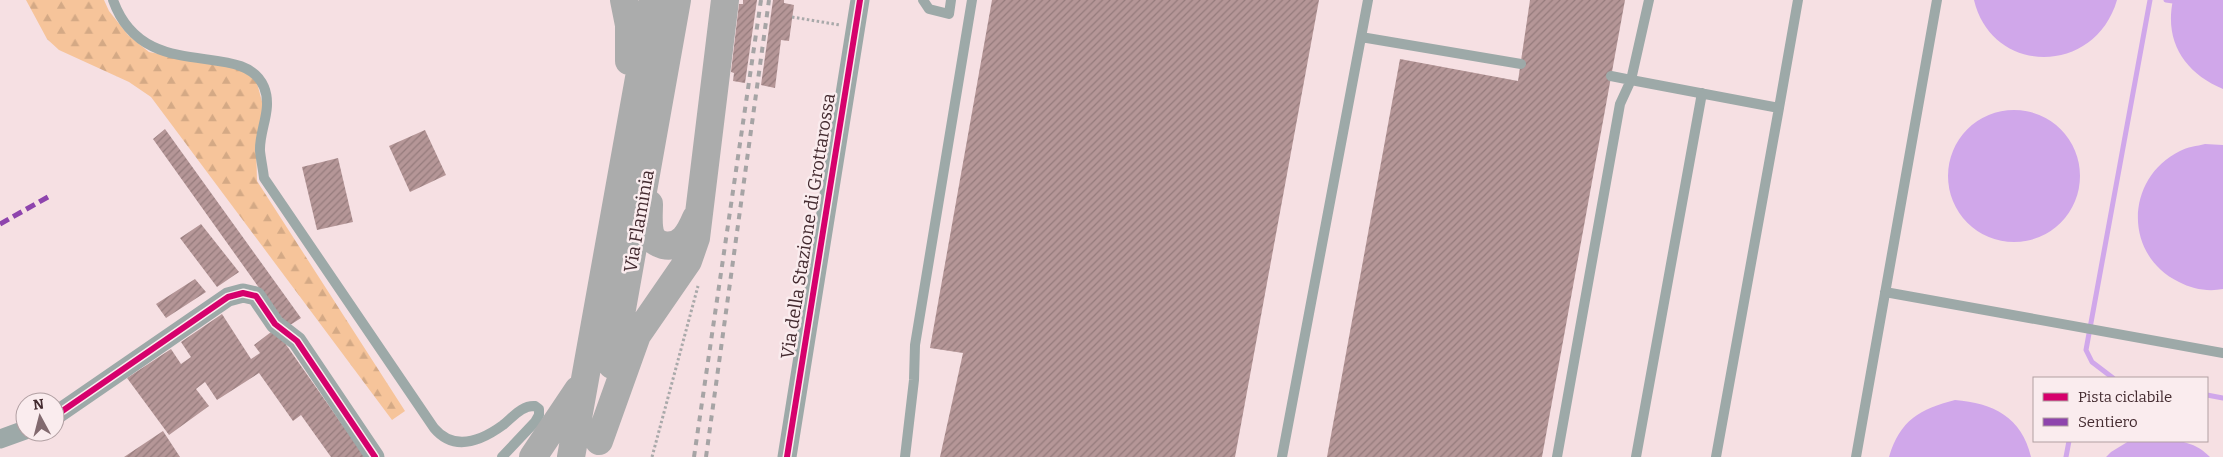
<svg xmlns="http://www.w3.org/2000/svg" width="2223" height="457" font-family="Bitter,serif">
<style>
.forest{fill:url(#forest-firs)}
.water{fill:#d0a7ea}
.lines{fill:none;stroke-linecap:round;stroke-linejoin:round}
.stream{stroke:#d0a7ea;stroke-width:5}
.building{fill:url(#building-hatch)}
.path{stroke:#a9a9aa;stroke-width:3;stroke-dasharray:2.5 2.5;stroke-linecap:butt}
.service{stroke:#9da9a8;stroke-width:10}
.minor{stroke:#9da9a8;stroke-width:19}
.trunk{stroke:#abacac;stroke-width:28}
.rail{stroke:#a6a4a5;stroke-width:4;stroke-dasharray:6 6;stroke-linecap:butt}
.quiet{stroke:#8e44ad;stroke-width:5;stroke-dasharray:10 5;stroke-linecap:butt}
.cycleway-casing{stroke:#faecee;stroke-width:9}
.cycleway{stroke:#d6006c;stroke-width:6}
.labels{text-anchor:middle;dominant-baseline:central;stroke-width:5;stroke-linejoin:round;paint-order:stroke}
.street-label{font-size:18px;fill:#442b30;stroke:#faecee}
</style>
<defs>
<pattern id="forest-firs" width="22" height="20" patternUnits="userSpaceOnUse" patternTransform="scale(1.25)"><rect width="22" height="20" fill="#f6c49a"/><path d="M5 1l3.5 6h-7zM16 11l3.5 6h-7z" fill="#d4a985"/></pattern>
<pattern id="building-hatch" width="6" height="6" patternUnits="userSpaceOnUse" patternTransform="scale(1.25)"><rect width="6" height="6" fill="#b59697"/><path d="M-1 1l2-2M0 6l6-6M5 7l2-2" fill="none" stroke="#957b7c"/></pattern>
</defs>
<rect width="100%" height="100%" fill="#f6e0e3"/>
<path class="forest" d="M26,0H104L109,11L128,35L149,52L244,70L257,83L264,109L256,144L257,181L405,411L392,420L151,97L129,82L59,50L47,39Z"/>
<path class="water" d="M1974,0H2117C2095,76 1992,76 1974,0Z
M2173,0H2223V89C2185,73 2164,42 2173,0Z
M1948 176a66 66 0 1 1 132 0a66 66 0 1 1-132 0Z
M2205,144L2223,145V289C2208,292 2192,289 2179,282C2123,255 2125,178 2180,151C2187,147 2197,146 2205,144Z
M1955,400C1993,403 2022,417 2031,457H1889C1900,420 1920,409 1955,400Z
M2129,441C2159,441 2188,434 2210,457H2106L2111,452Z"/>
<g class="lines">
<path class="stream" d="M2166,0L2173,1
M2113,378L2092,362L2086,350L2150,0
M2207,395L2223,398
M2066,457L2069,441"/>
</g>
<path class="building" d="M743,0H757L745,83L733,81L734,73L731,72L739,4H743Z
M773,0H784V3L794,5L789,41L781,40L775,88L761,85Z
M992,0H1319L1235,457H940L963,353L930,348Z
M1530,0H1625L1542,457H1327L1400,59L1518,81Z
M165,129L301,318L287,327L153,139Z
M425,130L446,175L410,192L389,146Z
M338,158L353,222L317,230L302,167Z
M201,224L239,272L217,287L180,238Z
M195,279L206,292L166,318L156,304Z
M222,314L251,359L260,353L254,345L275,329L365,457H331L301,415L293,421L259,373L217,400L205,382L196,389L209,406L169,435L127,378L171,349L181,364L191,357L181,342Z
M163,431L180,457H124Z"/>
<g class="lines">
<path class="path" d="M792,17L840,25
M652,457L698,286"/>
<path class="service" d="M113,0C144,87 243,37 264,87C273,109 259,130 260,151C261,160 263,169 264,178L434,428C454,452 481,441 503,425C513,417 522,405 535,406L539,409V415L535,422L502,457
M923,0L929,9L949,14L951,0
M1649,0L1631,80L1779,108L1716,457
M1361,37L1521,64
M1779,108L1798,0
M1885,292L2223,353
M905,457L914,380L915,345L972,0
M1282,457L1368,0
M1557,457L1620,104L1631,80L1611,76
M1636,457L1702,93
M1856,457L1937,0"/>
<path class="minor" d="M55,416L228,297L243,293L256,296L275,324L297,341L375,457
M0,439L25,430
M787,457L860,0"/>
<path class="trunk" d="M624,0L629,25V61
M649,204C649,214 647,231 653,239C655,242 660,244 663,245C682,249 690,232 696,218
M612,365L677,0
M599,441L637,335L688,261L696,238L725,0
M533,457L578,390
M571,457L653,0"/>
<path class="rail" d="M694,457L761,0
M706,457L769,0"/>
<path class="quiet" d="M0,224L48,197"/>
<defs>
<path id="cycleway" d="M55,416L228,297L243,293L256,296L275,324L297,341L375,457
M787,457L860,0"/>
</defs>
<use href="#cycleway" class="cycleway-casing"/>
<use href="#cycleway" class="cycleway"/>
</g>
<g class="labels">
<g class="street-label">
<text transform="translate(639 221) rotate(-80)">Via Flaminia</text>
<text transform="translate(808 226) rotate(-81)">Via della Stazione di Grottarossa</text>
</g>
</g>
<rect x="2033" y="377" width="175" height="65" fill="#faecee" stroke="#b19fa2"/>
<rect x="2043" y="393" width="25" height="8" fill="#d6006c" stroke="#b19fa2"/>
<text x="2078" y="402" font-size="15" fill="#442b30">Pista ciclabile</text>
<rect x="2043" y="418" width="25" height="8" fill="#8e44ad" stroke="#b19fa2"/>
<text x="2078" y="427" font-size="15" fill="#442b30">Sentiero</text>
<g transform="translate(40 417) rotate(353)"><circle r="24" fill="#faecee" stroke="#b19fa2"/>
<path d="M0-4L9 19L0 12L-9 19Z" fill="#826a6f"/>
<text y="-8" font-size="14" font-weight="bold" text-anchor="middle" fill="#442b30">N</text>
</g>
</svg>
